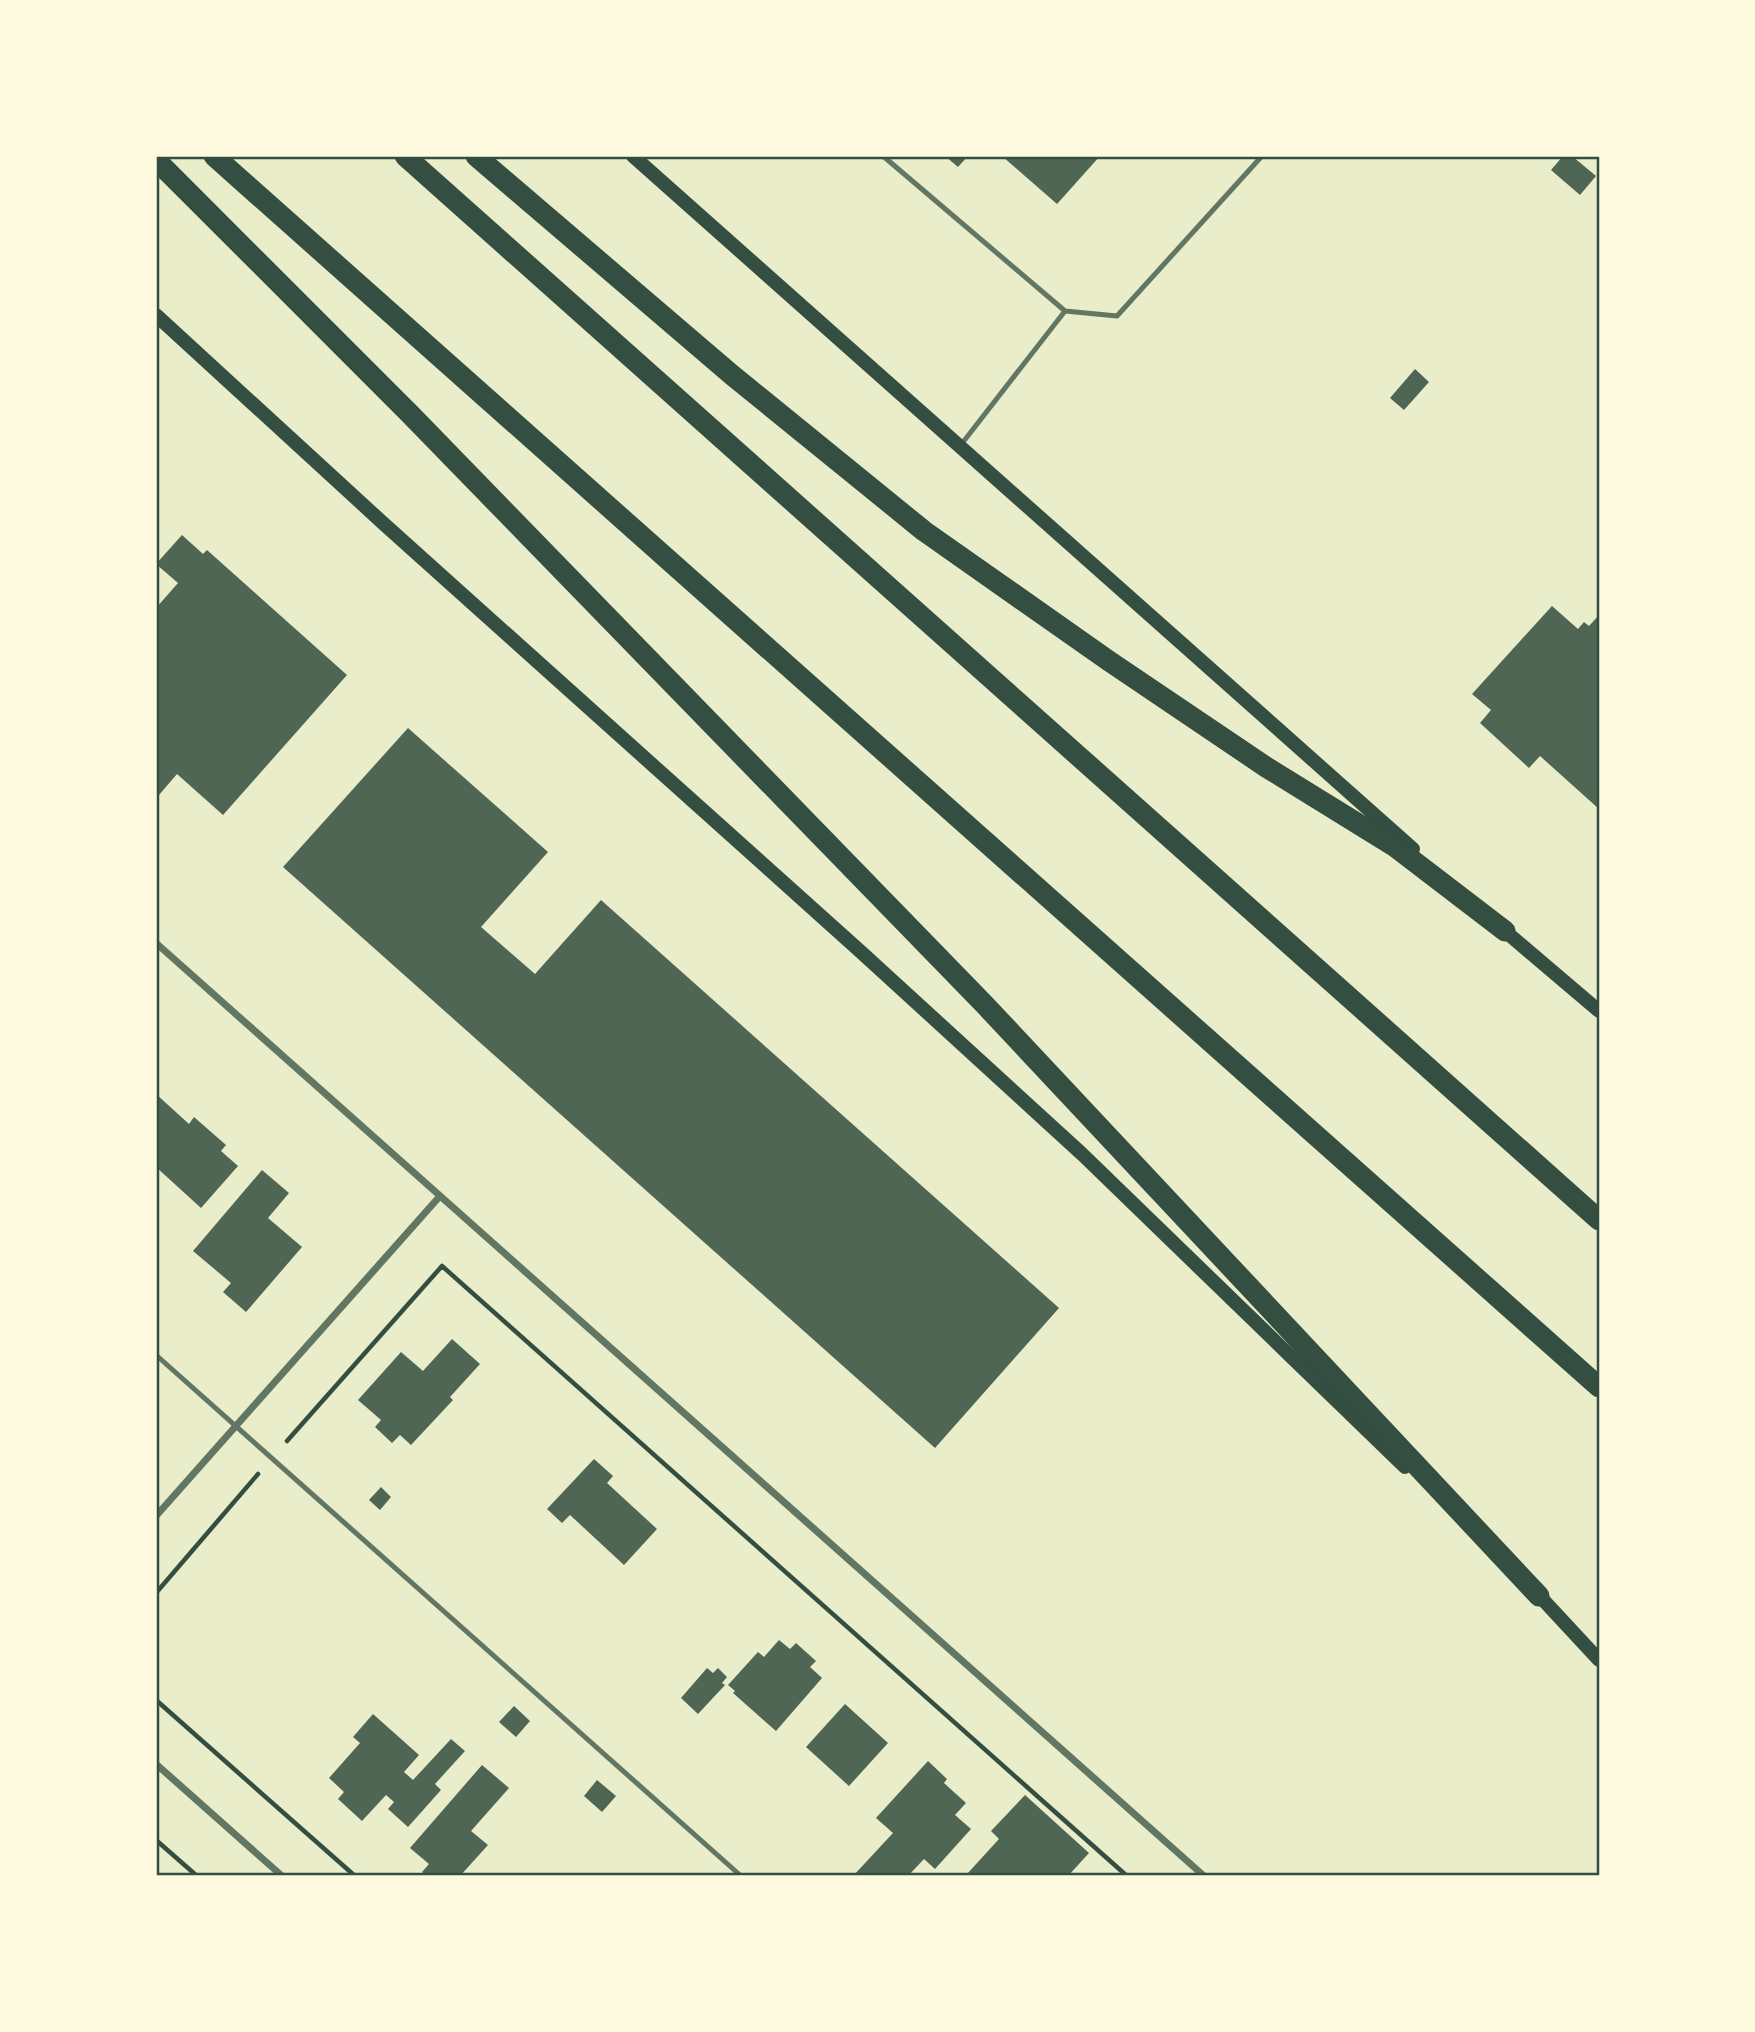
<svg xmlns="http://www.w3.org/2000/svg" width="1755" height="2032" font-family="'Exo 2',sans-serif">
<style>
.building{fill:#4f6655}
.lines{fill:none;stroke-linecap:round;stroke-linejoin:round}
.path{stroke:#344e41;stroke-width:4.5}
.service{stroke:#617663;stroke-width:5}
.minor{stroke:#617663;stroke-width:7}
.secondary{stroke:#344e41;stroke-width:14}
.motorway{stroke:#344e41;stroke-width:21}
.neatline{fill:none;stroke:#344e41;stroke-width:2.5}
</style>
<rect width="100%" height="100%" fill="#e9edc9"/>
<path class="building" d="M945,156H968L958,167Z
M1002,156H1100L1057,204Z
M1563,156H1572L1596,176L1580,195L1551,170Z
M1415,369L1429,382L1404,410L1390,398Z
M182,535L203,554L207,550L347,675L223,815L177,774L159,795L156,792V608L178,583L156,564Z
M1552,606L1578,629L1584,622L1589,626L1599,615V809L1540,756L1529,768L1480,723L1491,710L1472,694Z
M408,728L548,852L481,927L535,974L601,900L1059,1308L935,1448L283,867Z
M156,1094L189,1124L194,1117L226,1145L221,1151L238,1166L201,1208L156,1167Z
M262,1170L289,1193L268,1218L302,1247L246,1312L223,1292L231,1283L193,1251Z
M452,1339L480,1364L450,1397L453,1400L411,1445L400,1435L392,1443L375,1427L381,1420L358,1400L401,1352L423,1371Z
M594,1459L613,1476L607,1483L657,1529L624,1565L570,1515L562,1523L547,1509Z
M381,1487L391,1497L380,1510L369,1500Z
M779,1640L790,1649L796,1643L816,1661L810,1667L822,1678L776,1731L733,1693L735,1691L728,1685L758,1652L764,1657Z
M707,1668L713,1673L718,1668L727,1677L722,1683L725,1685L698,1714L681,1698Z
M845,1704L888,1743L849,1786L806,1747Z
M514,1706L530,1721L516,1737L499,1722Z
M373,1714L419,1755L404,1772L413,1780L451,1739L465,1751L435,1784L441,1790L408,1827L388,1809L394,1802L386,1795L362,1821L338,1799L344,1792L329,1778L360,1743L353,1737Z
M928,1761L947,1779L944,1783L966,1803L955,1815L971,1829L935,1869L924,1859L908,1876H853L893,1833L876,1818Z
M482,1765L509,1788L471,1831L488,1845L460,1876H427L422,1872L429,1864L410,1848Z
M597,1780L616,1796L602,1812L584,1796Z
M1025,1795L1089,1853L1068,1876H970L967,1874L999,1839L991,1831Z"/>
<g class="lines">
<path class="path" d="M287,1441L442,1266L1127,1876
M156,1593L258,1474
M156,1700L355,1876
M156,1840L197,1876"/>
<path class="service" d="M883,156L1065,311
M960,446L1065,311L1117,316L1262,156
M156,1355L741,1876"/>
<path class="minor" d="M156,943L1204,1876
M156,1516L440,1196
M156,1764L282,1876"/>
<path class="secondary" d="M633,156L1413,849
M156,315L384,524L861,952L1082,1154L1405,1467
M1499,926L1599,1011
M1534,1590L1599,1660"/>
<path class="motorway" d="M214,156L1599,1387
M405,156L1599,1220
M476,156L732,375L924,531L1109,661L1266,767L1394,846L1505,931
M156,160L410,414L985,1005L1539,1596"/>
</g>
<rect width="1755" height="2032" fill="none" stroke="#fefae0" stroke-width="315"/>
<rect x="158" y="158" width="1440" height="1716" class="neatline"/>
</svg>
